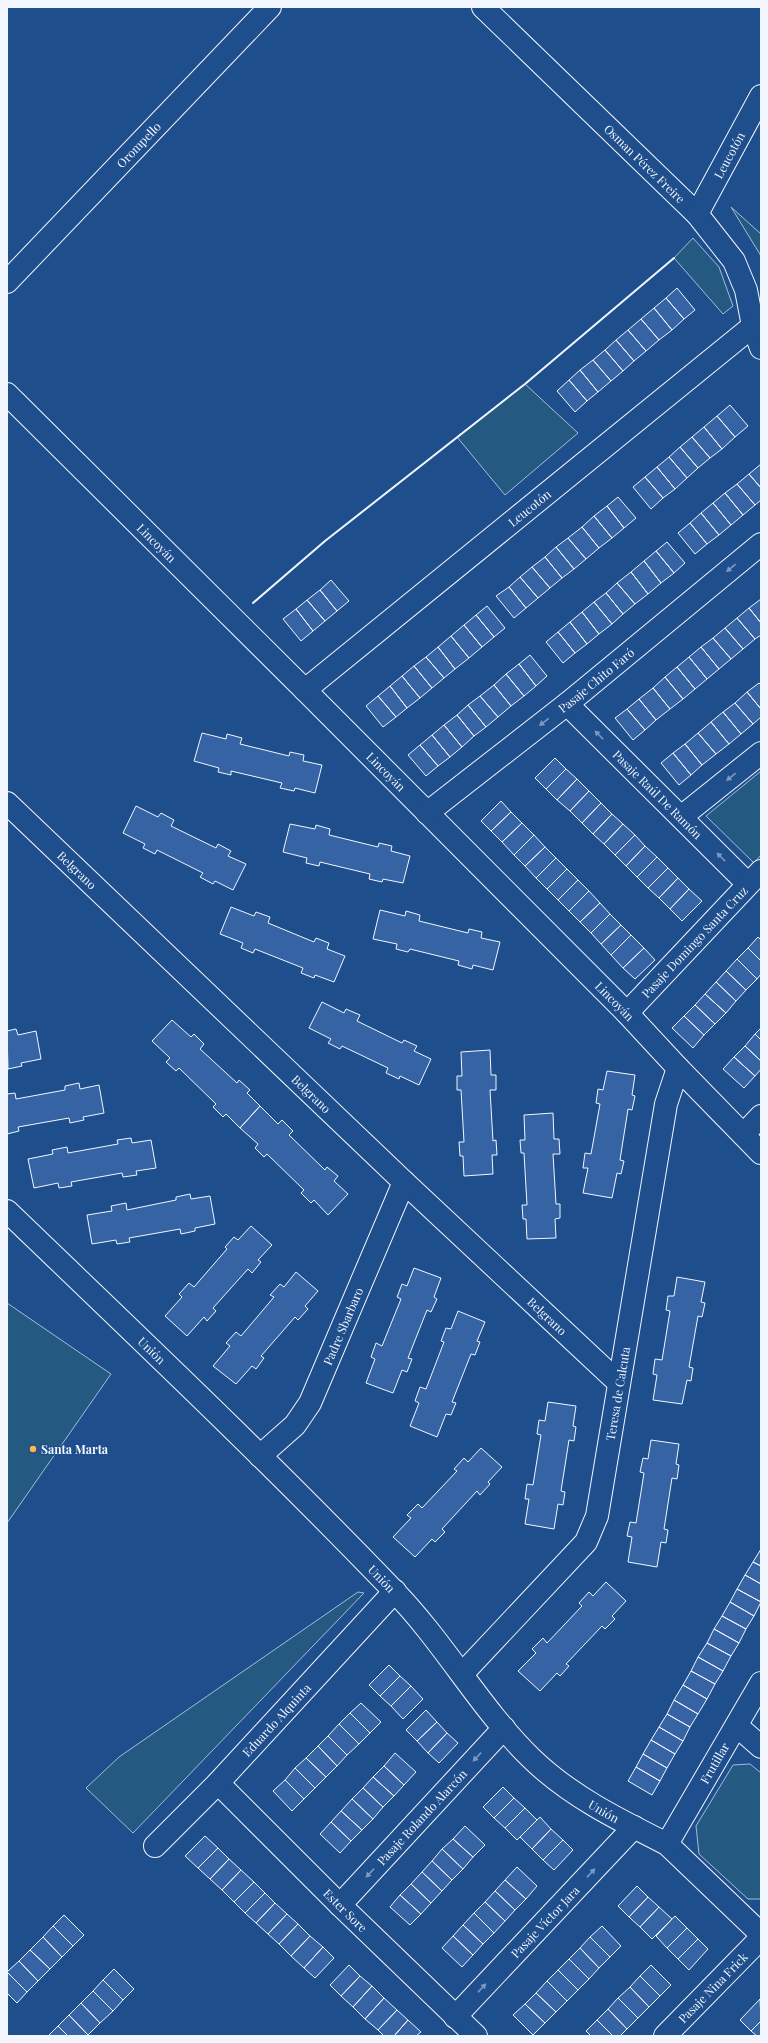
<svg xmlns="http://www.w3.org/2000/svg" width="768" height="2043" font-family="'Playfair Display',serif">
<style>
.green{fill:#245a82;stroke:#a8bbd7}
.building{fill:#3563a3;stroke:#f2f6ff}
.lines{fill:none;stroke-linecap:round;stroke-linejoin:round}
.minor-casing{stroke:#f2f6ff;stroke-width:24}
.tertiary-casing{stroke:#f2f6ff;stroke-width:24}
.minor{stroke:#1f4e8c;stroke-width:22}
.tertiary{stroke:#1f4e8c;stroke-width:22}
.wall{stroke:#f2f6ff;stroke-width:2}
.oneway{fill:#7e9ac0}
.poi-dot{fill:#ffb74d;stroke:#1f4e8c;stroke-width:1.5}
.labels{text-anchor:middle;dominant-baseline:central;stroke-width:3;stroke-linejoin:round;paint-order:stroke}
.street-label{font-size:12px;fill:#f2f6ff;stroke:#1f4e8c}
.poi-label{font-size:12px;font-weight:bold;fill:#f2f6ff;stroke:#1f4e8c;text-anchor:start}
</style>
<rect width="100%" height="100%" fill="#1f4e8c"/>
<path class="green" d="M731,207L761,234V256Z
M693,238L719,267L733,306L723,314L674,258Z
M525,384L578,433L505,495L457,437Z
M761,771V855L754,863L706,816Z
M7,1303L111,1374L7,1523Z
M358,1592L364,1593L133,1833L86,1788L119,1757Z
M750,1764L761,1773V1899H748L699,1854L696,1826L733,1765Z"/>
<path class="building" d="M677,288L695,310L684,319L666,298Z
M666,298L684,319L672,330L654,308Z
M654,308L672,330L659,340L641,319Z
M641,319L659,340L646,351L628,330Z
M628,330L646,351L634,361L616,340Z
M616,340L634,361L623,371L605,350Z
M605,350L623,371L611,381L593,360Z
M593,360L611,381L598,392L580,370Z
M580,370L598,392L587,401L569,380Z
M569,380L587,401L575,412L557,391Z
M730,405L748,426L735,437L717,416Z
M717,416L735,437L722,449L704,427Z
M704,427L722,449L710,458L692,437Z
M692,437L710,458L698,468L680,447Z
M680,447L698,468L687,478L669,457Z
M669,457L687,478L675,489L657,467Z
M761,464V488L749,474Z
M657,467L675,489L663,498L645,477Z
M749,474L761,488V500L755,505L737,484Z
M645,477L663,498L651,509L633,487Z
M737,484L755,505L743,515L725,493Z
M725,493L743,515L731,525L713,503Z
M618,497L636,518L624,528L607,506Z
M713,503L731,525L719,535L701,513Z
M607,506L624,528L612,538L594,516Z
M701,513L719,535L707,544L690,523Z
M594,516L612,538L599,548L582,527Z
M690,523L707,544L695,554L678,533Z
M582,527L599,548L586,559L568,538Z
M568,538L586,559L574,569L556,547Z
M667,542L685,563L674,573L656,551Z
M556,547L574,569L562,578L545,557Z
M656,551L674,573L661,583L644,561Z
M545,557L562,578L550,588L532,567Z
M644,561L661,583L648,594L631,572Z
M532,567L550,588L538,598L520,577Z
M631,572L648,594L635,604L617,583Z
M520,577L538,598L526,608L509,587Z
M331,580L349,601L337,611L320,590Z
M617,583L635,604L623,614L606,593Z
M509,587L526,608L514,618L496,596Z
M320,590L337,611L325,621L307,600Z
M606,593L623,614L612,624L594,602Z
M761,599V623L749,608Z
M307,600L325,621L313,631L296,609Z
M594,602L612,624L599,634L582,612Z
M487,606L505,628L494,637L476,615Z
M749,608L761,623V635L755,639L737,618Z
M296,609L313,631L301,641L283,619Z
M582,612L599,634L587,644L570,622Z
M476,615L494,637L482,647L464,625Z
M737,618L755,639L743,649L725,628Z
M570,622L587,644L575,653L558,632Z
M464,625L482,647L469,658L451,636Z
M725,628L743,649L731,659L713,638Z
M558,632L575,653L563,663L546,642Z
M451,636L469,658L455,669L438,647Z
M713,638L731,659L719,669L701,647Z
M438,647L455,669L444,678L426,657Z
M701,647L719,669L707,679L689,657Z
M530,655L547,676L536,686L519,664Z
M426,657L444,678L432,688L414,666Z
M689,657L707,679L695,689L677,667Z
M519,664L536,686L524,696L506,674Z
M414,666L432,688L420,698L402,676Z
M677,667L695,689L683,699L665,677Z
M506,674L524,696L511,706L494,685Z
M402,676L420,698L407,708L390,686Z
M665,677L683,699L670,709L653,688Z
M759,683L761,685V709L747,692Z
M494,685L511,706L498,717L480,696Z
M390,686L407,708L396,717L378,696Z
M653,688L670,709L656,720L639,699Z
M747,692L761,709V717L753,724L735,703Z
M378,696L396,717L383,727L366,706Z
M480,696L498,717L486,727L468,705Z
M639,699L656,720L645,730L627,709Z
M735,703L753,724L741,734L723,712Z
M468,705L486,727L474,736L457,715Z
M627,709L645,730L633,740L615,718Z
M723,712L741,734L729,744L711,722Z
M457,715L474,736L462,747L444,725Z
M711,722L729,744L716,754L698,733Z
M444,725L462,747L450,757L432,735Z
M202,733L226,739L227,734L242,738L240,744L289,756L290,752L304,755L303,761L322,765L315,793L295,788L294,791L280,788L282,783L231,771V775L218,772L219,768L194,761Z
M698,733L716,754L702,765L685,744Z
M432,735L450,757L438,766L420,745Z
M685,744L702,765L691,775L673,753Z
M420,745L438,766L426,776L408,755Z
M673,753L691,775L679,785L661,763Z
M555,758L566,769L546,789L535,778Z
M566,769L577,779L557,800L546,789Z
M577,779L589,791L570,811L557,800Z
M589,791L601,803L582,823L570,811Z
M501,801L511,812L491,831L481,821Z
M601,803L612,814L593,834L582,823Z
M136,806L158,817L161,813L174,820L171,826L216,848L218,844L231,851L228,856L246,864L233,890L215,881L213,884L200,877L203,873L157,850L155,854L143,848L145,844L123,833Z
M511,812L522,823L502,842L491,831Z
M612,814L623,824L604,844L593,834Z
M522,823L534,835L514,855L502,842Z
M290,824L315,829L316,825L330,829L329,835L378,847L379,843L392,846L391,851L410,856L403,883L383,879L382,882L369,879L370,874L320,862L319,866L306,863L307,858L283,852Z
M623,824L635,835L615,855L604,844Z
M534,835L545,847L525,866L514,855Z
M635,835L645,846L626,866L615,855Z
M645,846L657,857L637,877L626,866Z
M545,847L556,858L536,878L525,866Z
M657,857L668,868L648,888L637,877Z
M556,858L567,869L547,889L536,878Z
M668,868L678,878L659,898L648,888Z
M567,869L578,880L558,900L547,889Z
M678,878L689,889L670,909L659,898Z
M578,880L589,891L569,911L558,900Z
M689,889L702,901L682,921L670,909Z
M589,891L600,903L580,922L569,911Z
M600,903L610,914L591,933L580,922Z
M231,907L254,916L256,912L270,917L268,923L314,942L316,938L329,943L327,949L345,956L334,982L315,975L314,978L301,973L303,968L255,949L253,953L241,948L243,943L220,934Z
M380,910L405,916L406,911L420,915L419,921L468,933L469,929L482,932L481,938L500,942L493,970L473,965L472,969L458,965L459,961L410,949L408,952L396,949L397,944L373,939Z
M610,914L621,925L601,944L591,933Z
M621,925L631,935L611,955L601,944Z
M631,935L644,948L623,968L611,955Z
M758,937L761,940V961L748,948Z
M644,948L655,960L635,979L623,968Z
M748,948L761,961V974L757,979L737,959Z
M737,959L757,979L746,990L726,971Z
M726,971L746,990L736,1001L716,982Z
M716,982L736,1001L726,1013L705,994Z
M705,994L726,1013L715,1024L695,1005Z
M322,1002L344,1013L346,1009L360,1015L357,1021L402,1043L404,1040L417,1046L414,1051L431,1059L419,1085L400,1076L399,1079L386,1073L388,1068L342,1046L340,1049L328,1043L331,1039L309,1028Z
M695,1005L715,1024L704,1035L684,1016Z
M684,1016L704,1035L693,1048L672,1028Z
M172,1020L191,1037L194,1034L204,1044L200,1049L237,1083L239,1080L250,1090L247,1093L260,1106L240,1128L226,1114L223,1117L213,1107L216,1104L179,1068L176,1071L166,1062L170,1058L152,1041Z
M761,1028V1040L755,1034Z
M16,1029L18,1035L36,1031L41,1059L21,1063L22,1066L8,1069L7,1031Z
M755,1034L761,1040V1061L745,1046Z
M745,1046L761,1061V1069L755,1076L734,1057Z
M490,1050L491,1075H496V1090H490L493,1141L496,1140L497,1155H492L493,1174L464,1176L463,1156H460L459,1142H464L461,1090H457V1076H462L461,1052Z
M734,1057L755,1076L744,1088L723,1069Z
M607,1071L635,1075L632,1095L635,1096L632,1110L628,1109L620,1160L624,1161L621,1174L617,1173L612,1198L583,1193L588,1168H583L585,1153L591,1154L600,1104L596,1103L598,1089L603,1090Z
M79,1083L80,1089L99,1085L104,1113L83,1117L84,1120L70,1123L69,1118L18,1127L19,1131L7,1134V1094L15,1093L16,1099L65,1090V1086Z
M260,1106L278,1124L282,1120L293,1131L289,1135L325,1170L327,1167L338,1176L334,1181L348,1194L328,1215L314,1200L311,1203L301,1193L304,1190L267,1154L264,1157L255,1148L258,1144L240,1128Z
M553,1113L554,1139H559L560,1154H553L556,1204H560V1218L555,1219L556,1238L527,1239L526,1219H523L522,1205H527L524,1153H521L520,1140H525L524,1115Z
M131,1138L132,1143L151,1140L156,1168L136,1171L137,1175L123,1177L122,1173L71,1182L72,1186L59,1188L58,1183L34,1188L28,1159L53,1154L52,1150L67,1147L68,1153L118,1144L117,1140Z
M190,1194L191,1199L210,1196L215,1224L195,1228V1231L181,1234L180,1229L129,1238L130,1242L117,1244L116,1240L92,1244L87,1215L112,1211L111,1206L126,1203L127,1210L176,1200V1197Z
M251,1226L272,1245L258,1260L261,1262L252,1273L248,1269L213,1308L216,1311L207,1321L204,1317L187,1336L165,1316L182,1297L179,1294L189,1283L194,1287L227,1249L225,1247L234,1237L238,1240Z
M414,1268L441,1278L434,1297L437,1299L431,1312L427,1310L408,1358L412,1359L407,1372L402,1370L393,1393L366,1383L375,1359L371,1357L376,1343L382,1346L401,1299L397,1297L402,1284L407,1286Z
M296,1272L318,1291L305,1306L308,1309L298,1320L295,1317L261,1356L264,1358L256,1369L252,1366L236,1384L213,1366L230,1346L226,1343L236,1332L241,1336L274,1297L270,1295L280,1284L284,1287Z
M677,1277L705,1282L701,1302L705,1303L702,1317L698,1316L689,1367L693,1368L691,1381L687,1380L682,1404L653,1400L657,1375L653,1374L655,1359L662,1360L670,1311L666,1310L668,1296H674Z
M458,1311L485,1322L477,1341L480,1342L475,1355L471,1354L452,1402L456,1403L451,1415L446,1414L437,1437L410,1426L419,1403L415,1401L420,1387L426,1389L444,1342L441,1341L446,1328L451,1329Z
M548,1402L576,1406L573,1426L576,1427L574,1441L569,1440L561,1491L565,1492L563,1505L558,1504L554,1529L525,1524L529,1499H525L527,1484L533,1485L541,1435L537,1434L539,1420L545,1421Z
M651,1440L679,1444L676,1464L679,1465L677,1479L672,1478L664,1529L668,1530L666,1543L661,1542L657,1567L628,1562L632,1537L627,1536L630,1522L636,1523L644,1473L640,1472L643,1458L648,1459Z
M481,1448L502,1467L488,1482L490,1484L480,1495L477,1491L442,1529L445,1532L435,1542L432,1539L415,1557L393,1537L411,1518L407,1515L418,1504L422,1508L457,1471L454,1469L464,1458L468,1462Z
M761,1549V1566L753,1562Z
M753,1562L761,1566V1584L745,1575Z
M745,1575L761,1584V1602L737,1589Z
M606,1582L626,1601L612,1616L615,1619L605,1629L602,1626L566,1664L569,1666L560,1676L557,1673L540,1691L518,1671L536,1653L532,1649L543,1638L547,1643L582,1606L579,1603L589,1592L593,1596Z
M737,1589L761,1602L754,1616L730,1602Z
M730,1602L754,1616L746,1629L722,1616Z
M722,1616L746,1629L739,1643L714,1629Z
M714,1629L739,1643L731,1656L707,1643Z
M707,1643L731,1656L723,1671L698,1657Z
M698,1657L723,1671L715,1684L691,1671Z
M389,1665L400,1676L380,1696L369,1685Z
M691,1671L715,1684L707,1699L683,1685Z
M400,1676L411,1686L391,1706L380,1696Z
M683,1685L707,1699L698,1714L674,1700Z
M411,1686L423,1699L403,1719L391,1706Z
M674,1700L698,1714L690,1727L667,1714Z
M361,1703L381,1722L370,1733L350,1713Z
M426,1710L437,1722L417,1741L406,1730Z
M350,1713L370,1733L359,1744L339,1724Z
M667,1714L690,1727L683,1741L659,1727Z
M437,1722L447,1733L428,1753L417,1741Z
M339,1724L359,1744L347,1755L328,1736Z
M659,1727L683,1741L675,1754L651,1740Z
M447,1733L458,1743L439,1763L428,1753Z
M328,1736L347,1755L337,1766L318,1746Z
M651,1740L675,1754L667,1768L643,1754Z
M318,1746L337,1766L326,1777L306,1758Z
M395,1753L416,1772L404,1785L384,1766Z
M643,1754L667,1768L660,1781L636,1767Z
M306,1758L326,1777L315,1788L295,1768Z
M384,1766L404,1785L394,1796L373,1777Z
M636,1767L660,1781L652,1795L628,1781Z
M295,1768L315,1788L304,1799L285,1780Z
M373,1777L394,1796L383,1807L363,1788Z
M285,1780L304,1799L292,1811L273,1791Z
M503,1787L514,1798L494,1818L483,1807Z
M363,1788L383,1807L373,1819L352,1799Z
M514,1798L525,1808L505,1828L494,1818Z
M352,1799L373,1819L362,1830L341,1811Z
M525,1808L537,1820L517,1840L505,1828Z
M341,1811L362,1830L351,1841L331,1822Z
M540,1817L551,1829L532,1849L520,1837Z
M331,1822L351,1841L340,1853L320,1834Z
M465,1826L485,1845L473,1857L453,1839Z
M551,1829L563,1840L543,1860L532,1849Z
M205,1836L218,1848L198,1868L185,1856Z
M453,1839L473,1857L463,1869L442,1849Z
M563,1840L573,1850L554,1870L543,1860Z
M218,1848L229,1859L210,1879L198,1868Z
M442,1849L463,1869L452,1880L432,1861Z
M229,1859L241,1870L222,1890L210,1879Z
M432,1861L452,1880L442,1891L422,1872Z
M517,1867L537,1886L526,1899L505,1880Z
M241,1870L254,1882L234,1902L222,1890Z
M422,1872L442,1891L431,1903L411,1884Z
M505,1880L526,1899L515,1910L495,1891Z
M254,1882L265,1893L245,1913L234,1902Z
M411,1884L431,1903L421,1914L400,1895Z
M637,1886L648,1897L629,1917L618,1906Z
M495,1891L515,1910L505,1921L485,1902Z
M265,1893L275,1903L256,1923L245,1913Z
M400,1895L421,1914L410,1925L390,1907Z
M648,1897L659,1907L640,1927L629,1917Z
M485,1902L505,1921L494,1933L474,1913Z
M275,1903L287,1914L268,1934L256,1923Z
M659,1907L672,1919L652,1939L640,1927Z
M474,1913L494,1933L483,1944L463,1925Z
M287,1914L298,1924L279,1944L268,1934Z
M64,1915L84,1935L73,1946L53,1926Z
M675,1916L687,1928L667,1948L656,1936Z
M298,1924L310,1936L291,1956L279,1944Z
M463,1925L483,1944L473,1955L453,1936Z
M53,1926L73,1946L62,1957L43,1937Z
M602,1926L621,1946L610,1957L590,1937Z
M687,1928L698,1939L678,1959L667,1948Z
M310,1936L323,1947L304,1968L291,1956Z
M453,1936L473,1955L462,1967L442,1948Z
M43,1937L62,1957L50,1969L30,1950Z
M590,1937L610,1957L599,1968L580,1948Z
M698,1939L708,1949L689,1970L678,1959Z
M323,1947L334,1958L315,1978L304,1968Z
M580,1948L599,1968L589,1979L569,1959Z
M30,1950L50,1969L38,1981L19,1961Z
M569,1959L589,1979L578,1990L558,1970Z
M19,1961L38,1981L27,1992L7,1972Z
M349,1965L360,1976L341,1996L330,1985Z
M651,1965L671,1985L660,1996L640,1976Z
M114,1969L134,1989L123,2000L103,1980Z
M558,1970L578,1990L567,2001L547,1981Z
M7,1972L27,1992L17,2003L7,1993Z
M360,1976L372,1986L353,2007L341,1996Z
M640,1976L660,1996L649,2007L630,1987Z
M103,1980L123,2000L113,2011L93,1991Z
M547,1981L567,2001L556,2012L536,1993Z
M372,1986L384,1998L365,2019L353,2007Z
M630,1987L649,2007L638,2018L618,1998Z
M93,1991L113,2011L100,2023L81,2003Z
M536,1993L556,2012L545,2023L525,2004Z
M384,1998L397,2010L378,2030L365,2019Z
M618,1998L638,2018L627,2029L608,2009Z
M760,1999L761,2021L751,2031L740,2020Z
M81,2003L100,2023L88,2035L69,2015Z
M525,2004L545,2023L533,2035L513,2015Z
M608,2009L627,2029L620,2036H613L597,2020Z
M397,2010L408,2020L394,2036H384L378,2030Z
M69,2015L88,2035L87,2036H68L58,2026Z
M408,2020L421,2032L416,2036H394Z
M597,2020L613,2036H591L586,2031Z
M761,2021V2036H757L751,2031Z
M58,2026L68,2036H48Z"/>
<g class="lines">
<defs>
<g id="minor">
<path id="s1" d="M483,7L697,214L734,261L746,290L753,326L761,348"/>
<path id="s2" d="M697,214L761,96"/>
<path id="s3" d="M7,282L270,7"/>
<path id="s4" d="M7,394L305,690L627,1013L678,1068"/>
<path id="s5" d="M305,690L753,326"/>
<path id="s6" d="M567,704L748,884"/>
<path id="s7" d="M7,803L404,1182L619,1383"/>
<path id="s8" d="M427,813L567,704L761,544"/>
<path d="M681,817L761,753"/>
<path id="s9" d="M627,1013L761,871"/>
<path d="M744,1134L761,1116"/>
<path id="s10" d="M260,1456L295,1425L310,1403L404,1182"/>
<path d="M737,1726L761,1747"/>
<path id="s11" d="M218,1783L340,1905L476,2036"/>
<path d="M667,1844L761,1934"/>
<path id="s12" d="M155,1846L218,1783L395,1591"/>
<path id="s13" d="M340,1905L504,1728"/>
<path id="s14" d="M455,2017L634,1827"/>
<path id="s15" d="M665,2036L761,1938"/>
</g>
<g id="tertiary">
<path id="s16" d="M7,1211C137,1336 268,1460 393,1590C444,1642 479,1707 531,1758C570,1796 619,1820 667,1844L761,1683"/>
<path id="s17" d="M463,1673L586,1542L597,1516L666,1104L678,1068L761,1153"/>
</g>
</defs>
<use href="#minor" class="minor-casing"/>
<use href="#tertiary" class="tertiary-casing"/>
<use href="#minor" class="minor"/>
<use href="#tertiary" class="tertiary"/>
<path class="wall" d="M253,603L325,541L525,384L674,258"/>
</g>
<defs><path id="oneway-solid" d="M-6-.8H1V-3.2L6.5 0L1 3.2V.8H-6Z"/></defs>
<g class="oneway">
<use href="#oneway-solid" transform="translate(731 568) rotate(141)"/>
<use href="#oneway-solid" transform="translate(544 722) rotate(142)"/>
<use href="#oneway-solid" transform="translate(599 735) rotate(-135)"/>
<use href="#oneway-solid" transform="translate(731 777) rotate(141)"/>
<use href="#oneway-solid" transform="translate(721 857) rotate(-135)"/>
<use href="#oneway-solid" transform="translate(477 1757) rotate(133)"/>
<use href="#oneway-solid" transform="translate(370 1873) rotate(133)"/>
<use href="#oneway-solid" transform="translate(591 1873) rotate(-47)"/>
<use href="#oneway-solid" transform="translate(482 1988) rotate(-47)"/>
</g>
<circle class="poi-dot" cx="33" cy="1449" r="4"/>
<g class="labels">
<g class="street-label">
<text stroke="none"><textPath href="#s3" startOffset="190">Orompello</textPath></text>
<text stroke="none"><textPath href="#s2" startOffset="67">Leucotón</textPath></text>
<text stroke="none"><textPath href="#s1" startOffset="225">Osman Pérez Freire</textPath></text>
<text stroke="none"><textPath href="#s5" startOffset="289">Leucotón</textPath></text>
<text stroke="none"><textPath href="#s4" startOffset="211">Lincoyán</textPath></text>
<text stroke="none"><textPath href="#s8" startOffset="215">Pasaje Chito Faró</textPath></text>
<text stroke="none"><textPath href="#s4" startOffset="535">Lincoyán</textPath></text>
<text stroke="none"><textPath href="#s6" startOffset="128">Pasaje Raúl De Ramón</textPath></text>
<text stroke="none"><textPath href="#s7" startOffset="97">Belgrano</textPath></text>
<text stroke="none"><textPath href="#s9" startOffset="98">Pasaje Domingo Santa Cruz</textPath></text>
<text stroke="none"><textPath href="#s4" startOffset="859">Lincoyán</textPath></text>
<text stroke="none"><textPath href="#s7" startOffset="421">Belgrano</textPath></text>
<text stroke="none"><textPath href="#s7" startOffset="745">Belgrano</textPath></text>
<text stroke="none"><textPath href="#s10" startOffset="157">Padre Sbarbaro</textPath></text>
<text stroke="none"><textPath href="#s16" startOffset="201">Unión</textPath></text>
<text stroke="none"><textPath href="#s17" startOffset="332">Teresa de Calcuta</textPath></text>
<text stroke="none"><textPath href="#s16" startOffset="525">Unión</textPath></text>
<text stroke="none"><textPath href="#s12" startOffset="175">Eduardo Alquinta</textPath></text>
<text stroke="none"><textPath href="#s16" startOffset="1014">Frutillar</textPath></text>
<text stroke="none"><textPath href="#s16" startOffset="849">Unión</textPath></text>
<text stroke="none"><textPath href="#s13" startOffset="120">Pasaje Rolando Alarcón</textPath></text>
<text stroke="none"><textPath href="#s11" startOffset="180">Ester Sore</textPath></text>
<text stroke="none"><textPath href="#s14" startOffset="131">Pasaje Víctor Jara</textPath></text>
<text stroke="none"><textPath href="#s15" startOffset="68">Pasaje Nina Frick</textPath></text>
</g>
<g class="poi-label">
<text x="41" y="1449">Santa Marta</text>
</g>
</g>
<rect width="768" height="2043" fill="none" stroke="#f2f6ff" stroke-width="16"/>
</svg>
